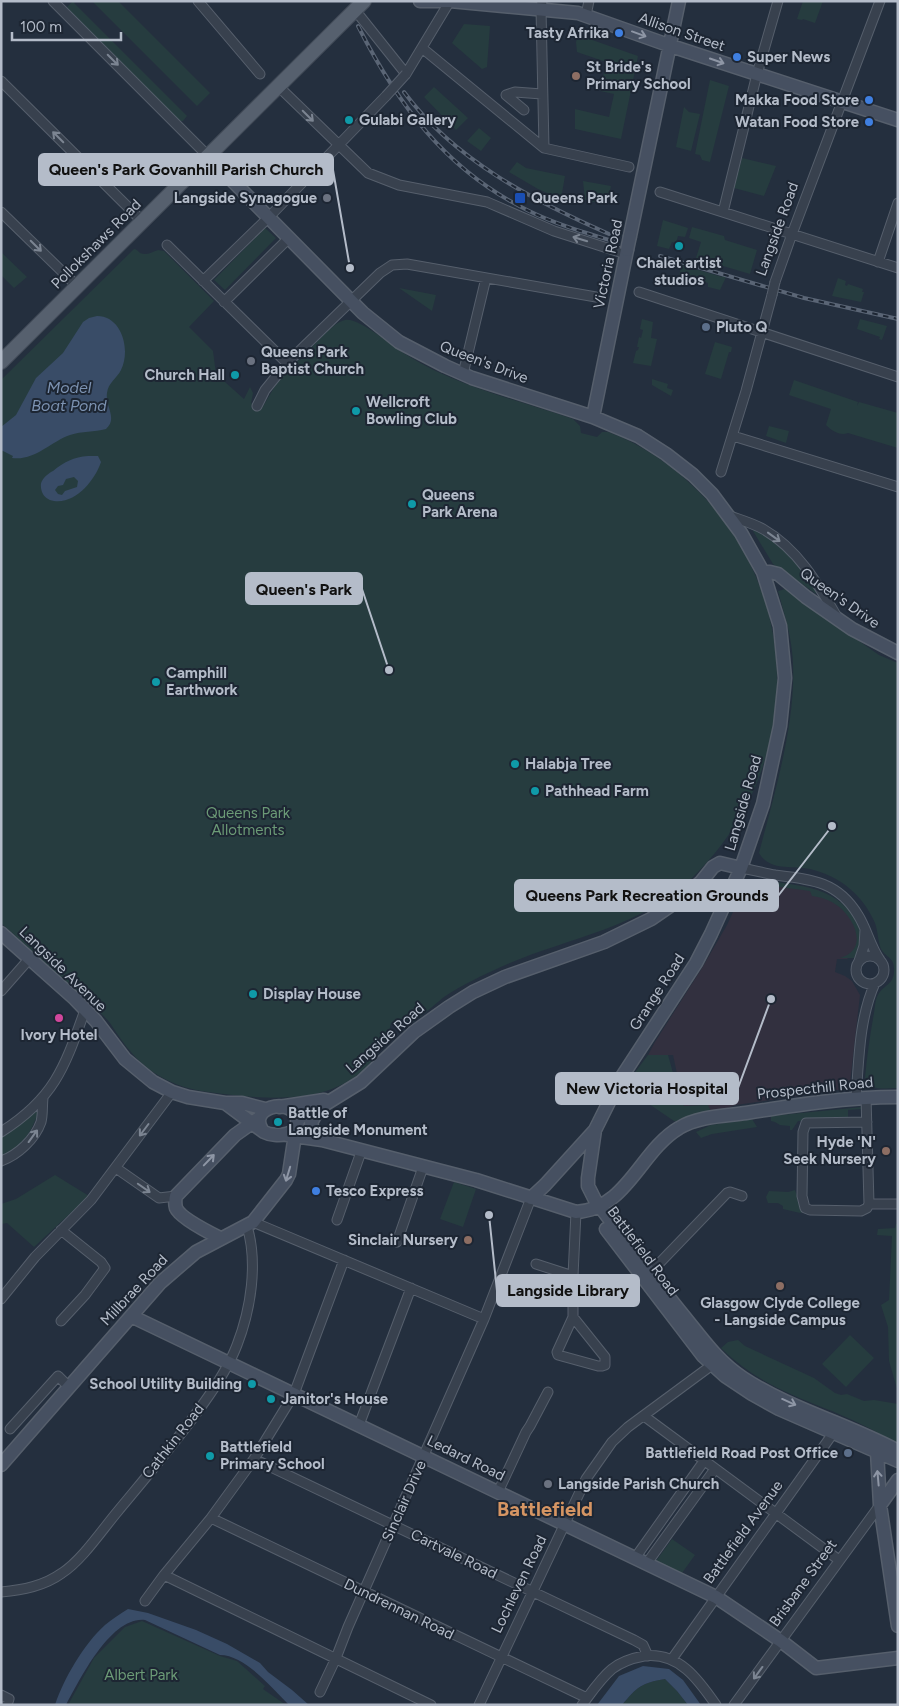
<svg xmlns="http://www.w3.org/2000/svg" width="899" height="1706" font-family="Figtree,sans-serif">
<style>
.medical{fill:#32303f}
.green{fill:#263c3f}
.water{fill:#394c67;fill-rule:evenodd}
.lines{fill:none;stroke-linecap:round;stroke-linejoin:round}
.street-casing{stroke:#565f6c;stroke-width:11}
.secondary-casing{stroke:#565f6c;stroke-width:15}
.primary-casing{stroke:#414a57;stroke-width:16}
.street{stroke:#38414e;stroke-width:9}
.secondary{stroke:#465061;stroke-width:12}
.primary{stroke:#56606e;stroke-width:14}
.rail-casing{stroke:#5a6575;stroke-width:4}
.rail{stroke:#1d2633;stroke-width:2;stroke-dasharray:5.5;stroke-linecap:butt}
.street-bridge-casing{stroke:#565f6c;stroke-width:11;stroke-linecap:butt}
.secondary-bridge-casing{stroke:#565f6c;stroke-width:15;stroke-linecap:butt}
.street-bridge{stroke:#38414e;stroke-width:9}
.secondary-bridge{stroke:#465061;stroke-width:12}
.oneway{stroke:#8e96a5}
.oneway2{stroke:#7c8592}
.shop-dot{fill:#3f7fe0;stroke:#1d2633;stroke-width:2}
.education-dot{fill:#8d6e63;stroke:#1d2633;stroke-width:2}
.culture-dot{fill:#0f9aa8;stroke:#1d2633;stroke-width:2}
.worship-dot{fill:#6b7280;stroke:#1d2633;stroke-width:2}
.transit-dot{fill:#1a4fb4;stroke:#1d2633;stroke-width:2}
.service-dot{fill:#5c6f8a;stroke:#1d2633;stroke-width:2}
.hotel-dot{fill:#d1479c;stroke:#1d2633;stroke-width:2}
.labels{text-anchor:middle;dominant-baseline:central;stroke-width:4;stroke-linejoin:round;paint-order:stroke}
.street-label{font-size:15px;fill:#b4bcc9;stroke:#1d2633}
.poi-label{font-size:15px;font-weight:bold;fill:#b4bcc9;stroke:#1d2633;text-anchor:start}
.park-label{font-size:15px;fill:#6b9a76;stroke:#1d2633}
.water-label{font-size:16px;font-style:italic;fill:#7c92b1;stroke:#1d2633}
.district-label{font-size:20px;font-weight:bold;fill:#d59563;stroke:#1d2633}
.leader{fill:none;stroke:#b4bcc9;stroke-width:2}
.callout-dot{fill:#b4bcc9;stroke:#1d2633;stroke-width:2}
.callout{fill:#b4bcc9;stroke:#b4bcc9;stroke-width:2}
.callout-label{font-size:16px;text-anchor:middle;font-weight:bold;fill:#111}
</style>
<rect width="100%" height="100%" fill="#242f3e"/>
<path class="medical" d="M754,879L802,886L818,890L842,905L857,928V949L847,959H837L835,972L845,976L852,981L860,995L850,1083L849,1087L845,1089L736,1105L712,1114L707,1105L684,1106L673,1055H648L655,1042L702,968L727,925L744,888L749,881Z"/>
<path class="green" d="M73,1H76L74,3L187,116L183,121H180L66,8Z
M92,1H118L210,93L197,106Z
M803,1H823L815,23L803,19L802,20L797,19Z
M464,24L490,26L487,67L482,69L452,43Z
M578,35L638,56L621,139L575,129V109L609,117L614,94L600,91L606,62L577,52L576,42Z
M710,80L729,86L710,162L702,160L700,155L695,154Z
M434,87L468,118L456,130L424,97Z
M684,107L689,112L700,114L691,151L676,147Z
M479,128L491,138L481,151L467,141Z
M742,158L776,166L764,196L734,188Z
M517,162L526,168L565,176L561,199L538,189L509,172Z
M583,181L611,186L607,205L585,200Z
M663,220L688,228L685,237L678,236L676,243L672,242L669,249L657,246Z
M692,227L724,236L725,240L757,250L750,274L696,258L701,242L689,238Z
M265,228L276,238L225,290L214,280Z
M134,249C136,249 138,251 140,253C147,256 152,252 158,250L164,251L214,301L189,327L213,351L216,374L244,399L250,387L253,393L251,403L262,408L275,386L296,361L300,360C310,350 332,322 345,320C359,317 396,349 410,357C459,387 518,400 573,419L580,426L581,433L597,437L602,432H608C642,444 673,466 699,492C806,600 802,771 693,877C640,929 568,937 503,966C483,975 462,985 444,997C438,1002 415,1022 409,1024C404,1025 396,1023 391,1023C388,1039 381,1050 370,1063C336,1102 280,1100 232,1095C210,1092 189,1091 169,1081C140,1067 127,1049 110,1023C105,1016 90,1005 89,997L80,994L1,923V380Z
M1,252L27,277L14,288L1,275Z
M682,265L722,277V276L726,277L720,290L708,287V283L683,276L682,279L678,278Z
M838,278L846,281L845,285L847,286L848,284L863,289L862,292H864L861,302L832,296Z
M399,288L436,295L432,311Z
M642,319L653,322L651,338L657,339L651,366L633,363L636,351L638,350L639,347H637L639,337L641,338L643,330L640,329Z
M860,319L887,326L882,340L879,339L880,337L857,329Z
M715,342L732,347L731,352H729L721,379L705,374Z
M652,379L668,384L667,388L673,390L671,396L652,385Z
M794,380L858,402L857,406L859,402L898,413V448L848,433C840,436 832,431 826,425L831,409L789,395Z
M769,426L789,431L786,443L766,436Z
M754,529C777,536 807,570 817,593H815L773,564L753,531Z
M785,589L879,655L898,663V1088C886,1088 869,1092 865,1078C867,1056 870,1035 874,1013C875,1008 875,1000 878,995C883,985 894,985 894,971C895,957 886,958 881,949C878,942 878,931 875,923C863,895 840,876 810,869C792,865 770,872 759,853C775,791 799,714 792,651C790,631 783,610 778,591Z
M754,879C791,885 842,884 858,926C864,939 862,947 854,958H840C869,950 855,919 838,906C830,900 821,897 812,896L810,891L752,883L744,888Z
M648,1055H668L680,1098L684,1106L708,1105L712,1114L680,1122L674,1121L627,1089L636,1071Z
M862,1107L861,1109L848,1110V1120L798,1121L792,1130H790V1126L780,1125L775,1122L771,1121V1116Z
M39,1110C32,1131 22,1148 1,1157V1136Z
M752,1119L757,1127L712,1134L701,1138L696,1132L711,1125Z
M55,1175L89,1196L34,1247L7,1223L1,1224V1204L16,1199Z
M454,1182L476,1189L463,1227L440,1219Z
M795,1190L803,1212L800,1213L783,1209V1206L778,1203H768L766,1197L769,1191L788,1192Z
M898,1211V1392L889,1361L888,1327L881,1305L889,1300L892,1236L877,1235L878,1229L895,1228L896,1224H898Z
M850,1335L874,1358L846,1387L822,1364Z
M738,1340L745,1346L814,1378L835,1393L841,1395L847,1394L864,1401L874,1400L898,1404V1444C874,1430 850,1418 824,1408C783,1391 754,1380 721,1348L728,1342Z
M672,1539L695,1555L682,1573L656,1561Z
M142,1621L220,1656L237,1661L265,1686L263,1689L286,1705H68L94,1658L125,1627Z
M665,1679L677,1691L688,1705H622C637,1687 641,1683 665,1679Z"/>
<path class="water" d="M97,316C122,316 131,350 121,370C117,378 108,383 107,393C105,407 118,418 106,429C94,432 82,431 70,435C50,442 35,461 12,458L13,456L1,450V427L16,415L36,378L63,353L83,322L89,318Z
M88,456H98L101,462C95,480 76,504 54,501C48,500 44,497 42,492C41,489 40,484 42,481C44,477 49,473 53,471C64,462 74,457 88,456ZM74,477L78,481L77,487L65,491L62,495L58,494L55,490L58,486L63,485L66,479Z
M128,1609L148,1613L196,1630L227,1644L260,1663L268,1672L292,1690L309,1705H289C272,1688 245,1655 220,1655L145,1620C111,1616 80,1679 66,1705H55C64,1678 84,1644 105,1625C112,1619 120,1614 128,1609Z
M643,1666L669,1669L683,1680L701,1705H688L677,1691L665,1679C641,1683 637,1687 622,1705H597L619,1676Z"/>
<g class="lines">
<defs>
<path id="street" d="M53,1L208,156
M198,1L260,74
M542,1L541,9L544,148
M355,10L406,74L450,1
M586,15L589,1
M422,48L544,148L629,167
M1,81L142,221
M278,86L368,173L399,185L487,202L554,231L626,254
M524,110L506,95L515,92L542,94
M660,192L898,268
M1,212L77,286
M723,212L757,74L778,1
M167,245L287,363
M878,262L898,203
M203,281L268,218L386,96
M775,282L792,234L880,1
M639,292L898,377
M224,302L289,238
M463,374L486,278
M257,406L265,390L287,363L380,273L392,265L407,264L596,297
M733,436L898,487
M721,472L746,391L772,295
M730,516C741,520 752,523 763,529C798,549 818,584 837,617
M741,868C753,870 764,873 775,875C810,879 838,881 858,915C867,929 870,946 880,960
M856 970a14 14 0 1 1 28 0a14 14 0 1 1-28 0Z
M859,961L864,946L865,930
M1,991L30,958
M866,1097L869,1204L867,1208L861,1211L810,1210L805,1208L802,1196L803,1132L806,1123L867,1122
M856,1098C859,1059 859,1019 875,983
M1,1132C55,1098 65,1066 85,1010
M1,1161C18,1155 35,1139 41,1122C43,1114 42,1106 43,1098
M116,1168L159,1198L176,1196
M869,1204H897
M337,1220L361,1152
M253,1222L484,1319
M61,1230L101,1262L105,1268L85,1295L61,1321
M397,1242L423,1167
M536,1264L573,1276
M647,1276L727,1193L730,1192L742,1196
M1,1299L35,1257L91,1200L172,1092
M573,1317L605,1357V1365L602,1366H598L558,1355L557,1352L573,1317V1276L576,1212
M644,1416L839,1560
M359,1425L411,1288
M10,1429L58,1376L68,1386
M254,1459L634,1640L643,1645L648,1656
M498,1492L526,1432L530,1426L548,1392
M211,1518L587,1698
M635,1558L704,1461
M647,1563L715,1469
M164,1575L431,1705
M1,1592C23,1590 44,1586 62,1573C82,1560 102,1530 118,1511C147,1476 177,1441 203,1404C216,1386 229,1366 237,1345C251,1309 258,1263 247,1226
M145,1601L164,1575L211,1518L254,1459L294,1394L344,1260
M672,1659L834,1432
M320,1692L336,1658L348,1627L484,1319L531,1198
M1,1695L9,1699L7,1705
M479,1705L586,1479L612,1442L628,1427L712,1365
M582,1705C591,1693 600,1679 612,1669C621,1662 633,1658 644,1656C679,1652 698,1679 716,1705
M734,1705L880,1505"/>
<path id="secondary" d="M420,1H450L578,13L671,46L898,120
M208,156L363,313L399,342L445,366L472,378L593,417L638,436L666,454L693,475L712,494L741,533L763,572L780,626L785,678L780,726L763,804L741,868L711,934L696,963L621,1078L595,1130L588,1178V1186L595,1200C624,1238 652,1277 683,1315C701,1337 718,1362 743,1378C790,1409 848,1424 898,1451
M630,236L679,1
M593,417L627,250
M763,572H770L778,574L806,597L852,629L898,653
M1,933L75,999L96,1021L125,1059L153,1082L172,1092L188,1097L225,1103H242L265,1109
M225,1103L264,1132C275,1138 304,1136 296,1116C288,1097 248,1108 262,1130
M279,1107L324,1100
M297,1121L305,1113L319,1108L361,1082L414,1032L449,1007L473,992L505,977L604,942L651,919L683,897L701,882L713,867L720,863L741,868
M287,1135L322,1140L476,1180L576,1212C627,1209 640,1151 679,1128C698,1116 725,1116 746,1113C796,1105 847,1097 898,1097
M315,1137L311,1123L319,1108
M531,1198L545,1185L595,1130
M606,1229L703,1356L725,1376L752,1394L779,1409L898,1461
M220,1238C210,1233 180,1218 176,1208C175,1204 175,1200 176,1196L235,1135L259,1118
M131,1316L716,1597L781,1641L816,1668L898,1658
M877,1451L880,1505L898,1626
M1,1465L160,1283L196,1252L253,1222L286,1180L289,1174L296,1128
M880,1505L898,1480"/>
<path id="primary" d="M1,362L364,1"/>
</defs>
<use href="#street" class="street-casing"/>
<use href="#secondary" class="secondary-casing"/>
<use href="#primary" class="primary-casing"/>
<use href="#street" class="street"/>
<use href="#secondary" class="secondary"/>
<use href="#primary" class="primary"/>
<defs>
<path id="rail" d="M358,26C398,105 446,170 527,210C555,224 586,233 616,242
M404,92C454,160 534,201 609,234
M660,256L804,298L898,319"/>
</defs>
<use href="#rail" class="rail-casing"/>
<use href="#rail" class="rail"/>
<defs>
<path id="street-bridge" d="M386,96L406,74
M772,295L775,282"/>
<path id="secondary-bridge" d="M627,250L630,236"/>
</defs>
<use href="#street-bridge" class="street-bridge-casing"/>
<use href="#secondary-bridge" class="secondary-bridge-casing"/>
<use href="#street-bridge" class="street-bridge"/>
<use href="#secondary-bridge" class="secondary-bridge"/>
</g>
<defs><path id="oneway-shaft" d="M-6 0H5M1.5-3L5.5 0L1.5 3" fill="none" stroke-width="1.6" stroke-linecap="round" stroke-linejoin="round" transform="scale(1.25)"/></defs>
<g class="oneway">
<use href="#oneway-shaft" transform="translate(639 34) rotate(20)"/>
<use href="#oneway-shaft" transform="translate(717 61) rotate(19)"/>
<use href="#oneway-shaft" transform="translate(209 1160) rotate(-46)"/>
<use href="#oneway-shaft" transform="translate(288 1174) rotate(107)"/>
<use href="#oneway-shaft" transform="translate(789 1402) rotate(24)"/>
<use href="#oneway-shaft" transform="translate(878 1478) rotate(-95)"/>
</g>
<g class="oneway2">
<use href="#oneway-shaft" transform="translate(113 60) rotate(45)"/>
<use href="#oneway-shaft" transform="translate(308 116) rotate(45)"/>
<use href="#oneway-shaft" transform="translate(58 137) rotate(-135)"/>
<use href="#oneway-shaft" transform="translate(580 239) rotate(-163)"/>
<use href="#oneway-shaft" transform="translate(36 246) rotate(45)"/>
<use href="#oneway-shaft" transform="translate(774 537) rotate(36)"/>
<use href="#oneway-shaft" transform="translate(144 1130) rotate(127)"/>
<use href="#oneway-shaft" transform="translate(33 1136) rotate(-54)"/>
<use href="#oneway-shaft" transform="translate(144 1188) rotate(35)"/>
<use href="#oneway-shaft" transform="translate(758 1673) rotate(126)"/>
</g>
<g class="shop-dot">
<circle cx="619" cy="33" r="5"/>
<circle cx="737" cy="57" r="5"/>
<circle cx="869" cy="100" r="5"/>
<circle cx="869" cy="122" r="5"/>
<circle cx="316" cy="1191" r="5"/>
</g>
<g class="education-dot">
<circle cx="576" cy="76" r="5"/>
<circle cx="886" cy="1151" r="5"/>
<circle cx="468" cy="1240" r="5"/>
<circle cx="780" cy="1286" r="5"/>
</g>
<g class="culture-dot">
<circle cx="349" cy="120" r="5"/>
<circle cx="679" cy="246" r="5"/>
<circle cx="235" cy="375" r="5"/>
<circle cx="356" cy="411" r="5"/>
<circle cx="412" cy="504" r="5"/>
<circle cx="156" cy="682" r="5"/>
<circle cx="515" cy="764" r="5"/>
<circle cx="535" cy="791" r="5"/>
<circle cx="253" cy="994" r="5"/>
<circle cx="278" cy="1122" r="5"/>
<circle cx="252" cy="1384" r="5"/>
<circle cx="271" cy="1399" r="5"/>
<circle cx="210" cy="1456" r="5"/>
</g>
<g class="worship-dot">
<circle cx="327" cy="198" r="5"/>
<circle cx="251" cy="361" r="5"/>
<circle cx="548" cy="1484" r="5"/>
</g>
<rect class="transit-dot" x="514" y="192" width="12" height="12" rx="2.5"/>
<g class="service-dot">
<circle cx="706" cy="327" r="5"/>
<circle cx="848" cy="1453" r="5"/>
</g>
<circle class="hotel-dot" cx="59" cy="1018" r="5"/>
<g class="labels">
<g class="street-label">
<text transform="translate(682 32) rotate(19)">Allison Street</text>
<text transform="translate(777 229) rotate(-70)">Langside Road</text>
<text transform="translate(96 244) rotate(-45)">Pollokshaws Road</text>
<text transform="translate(608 264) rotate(-78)">Victoria Road</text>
<text transform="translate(484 362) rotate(21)">Queen's Drive</text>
<text transform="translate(840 598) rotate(35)">Queen's Drive</text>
<text transform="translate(743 803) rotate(-74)">Langside Road</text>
<text transform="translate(63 969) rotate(44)">Langside Avenue</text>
<text transform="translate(657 992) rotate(-57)">Grange Road</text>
<text transform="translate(385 1038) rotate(-41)">Langside Road</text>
<text transform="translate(815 1088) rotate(-6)">Prospecthill Road</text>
<text transform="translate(643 1251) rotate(53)">Battlefield Road</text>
<text transform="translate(134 1290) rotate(-47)">Millbrae Road</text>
<text transform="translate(173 1441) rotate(-52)">Cathkin Road</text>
<text transform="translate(466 1458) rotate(26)">Ledard Road</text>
<text transform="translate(404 1501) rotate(-66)">Sinclair Drive</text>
<text transform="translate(743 1532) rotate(-54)">Battlefield Avenue</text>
<text transform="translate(454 1554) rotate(26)">Cartvale Road</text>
<text transform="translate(803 1583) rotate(-54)">Brisbane Street</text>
<text transform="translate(519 1584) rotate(-64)">Lochleven Road</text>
<text transform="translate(399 1609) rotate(26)">Dundrennan Road</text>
</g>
<g class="poi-label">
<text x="609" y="33" text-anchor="end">Tasty Afrika</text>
<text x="747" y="57">Super News</text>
<text x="586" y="67">St Bride's<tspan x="586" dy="17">Primary School</tspan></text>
<text x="859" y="100" text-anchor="end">Makka Food Store</text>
<text x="359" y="120">Gulabi Gallery</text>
<text x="859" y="122" text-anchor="end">Watan Food Store</text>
<text x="317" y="198" text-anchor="end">Langside Synagogue</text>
<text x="531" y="198">Queens Park</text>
<text x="679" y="263" text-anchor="middle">Chalet artist<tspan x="679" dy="17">studios</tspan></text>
<text x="716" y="327">Pluto Q</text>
<text x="261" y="352">Queens Park<tspan x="261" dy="17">Baptist Church</tspan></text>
<text x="225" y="375" text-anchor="end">Church Hall</text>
<text x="366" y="402">Wellcroft<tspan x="366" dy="17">Bowling Club</tspan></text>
<text x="422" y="495">Queens<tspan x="422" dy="17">Park Arena</tspan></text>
<text x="166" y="673">Camphill<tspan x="166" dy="17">Earthwork</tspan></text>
<text x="525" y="764">Halabja Tree</text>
<text x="545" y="791">Pathhead Farm</text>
<text x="263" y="994">Display House</text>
<text x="59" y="1035" text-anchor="middle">Ivory Hotel</text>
<text x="288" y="1113">Battle of<tspan x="288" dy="17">Langside Monument</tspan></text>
<text x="876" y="1142" text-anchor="end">Hyde 'N'<tspan x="876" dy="17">Seek Nursery</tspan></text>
<text x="326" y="1191">Tesco Express</text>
<text x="458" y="1240" text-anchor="end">Sinclair Nursery</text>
<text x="780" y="1303" text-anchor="middle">Glasgow Clyde College<tspan x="780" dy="17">- Langside Campus</tspan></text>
<text x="242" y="1384" text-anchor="end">School Utility Building</text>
<text x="281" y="1399">Janitor's House</text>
<text x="220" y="1447">Battlefield<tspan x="220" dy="17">Primary School</tspan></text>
<text x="838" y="1453" text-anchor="end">Battlefield Road Post Office</text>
<text x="558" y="1484">Langside Parish Church</text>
</g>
<g class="park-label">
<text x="248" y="813">Queens Park<tspan x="248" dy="17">Allotments</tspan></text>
<text x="141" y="1675">Albert Park</text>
</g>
<g class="water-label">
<text x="69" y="387">Model<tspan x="69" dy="18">Boat Pond</tspan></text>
</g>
<g class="district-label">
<text x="545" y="1509">Battlefield</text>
</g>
</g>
<path class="leader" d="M350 268L333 170M389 670L362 589M832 826L778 896M771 999L738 1088M489 1215L497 1291"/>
<g class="callout-dot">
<circle cx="350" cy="268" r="5"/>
<circle cx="389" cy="670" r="5"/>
<circle cx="832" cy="826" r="5"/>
<circle cx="771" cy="999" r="5"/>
<circle cx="489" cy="1215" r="5"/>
</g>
<g class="callout">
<rect x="39" y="154" width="294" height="31" rx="5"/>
<rect x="246" y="573" width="116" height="31" rx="5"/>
<rect x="515" y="880" width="263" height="31" rx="5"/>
<rect x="556" y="1073" width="182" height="31" rx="5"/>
<rect x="497" y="1275" width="142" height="31" rx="5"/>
</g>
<g class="callout-label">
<text x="186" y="175">Queen's Park Govanhill Parish Church</text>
<text x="304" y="595">Queen's Park</text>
<text x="647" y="901">Queens Park Recreation Grounds</text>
<text x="647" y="1094">New Victoria Hospital</text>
<text x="568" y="1296">Langside Library</text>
</g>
<rect width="899" height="1706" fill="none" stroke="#b4bcc9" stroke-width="5"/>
<path d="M12 32v8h109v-8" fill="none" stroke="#b4bcc9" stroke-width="2.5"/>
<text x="20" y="32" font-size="15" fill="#b4bcc9" stroke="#1d2633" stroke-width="4" paint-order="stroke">100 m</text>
</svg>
